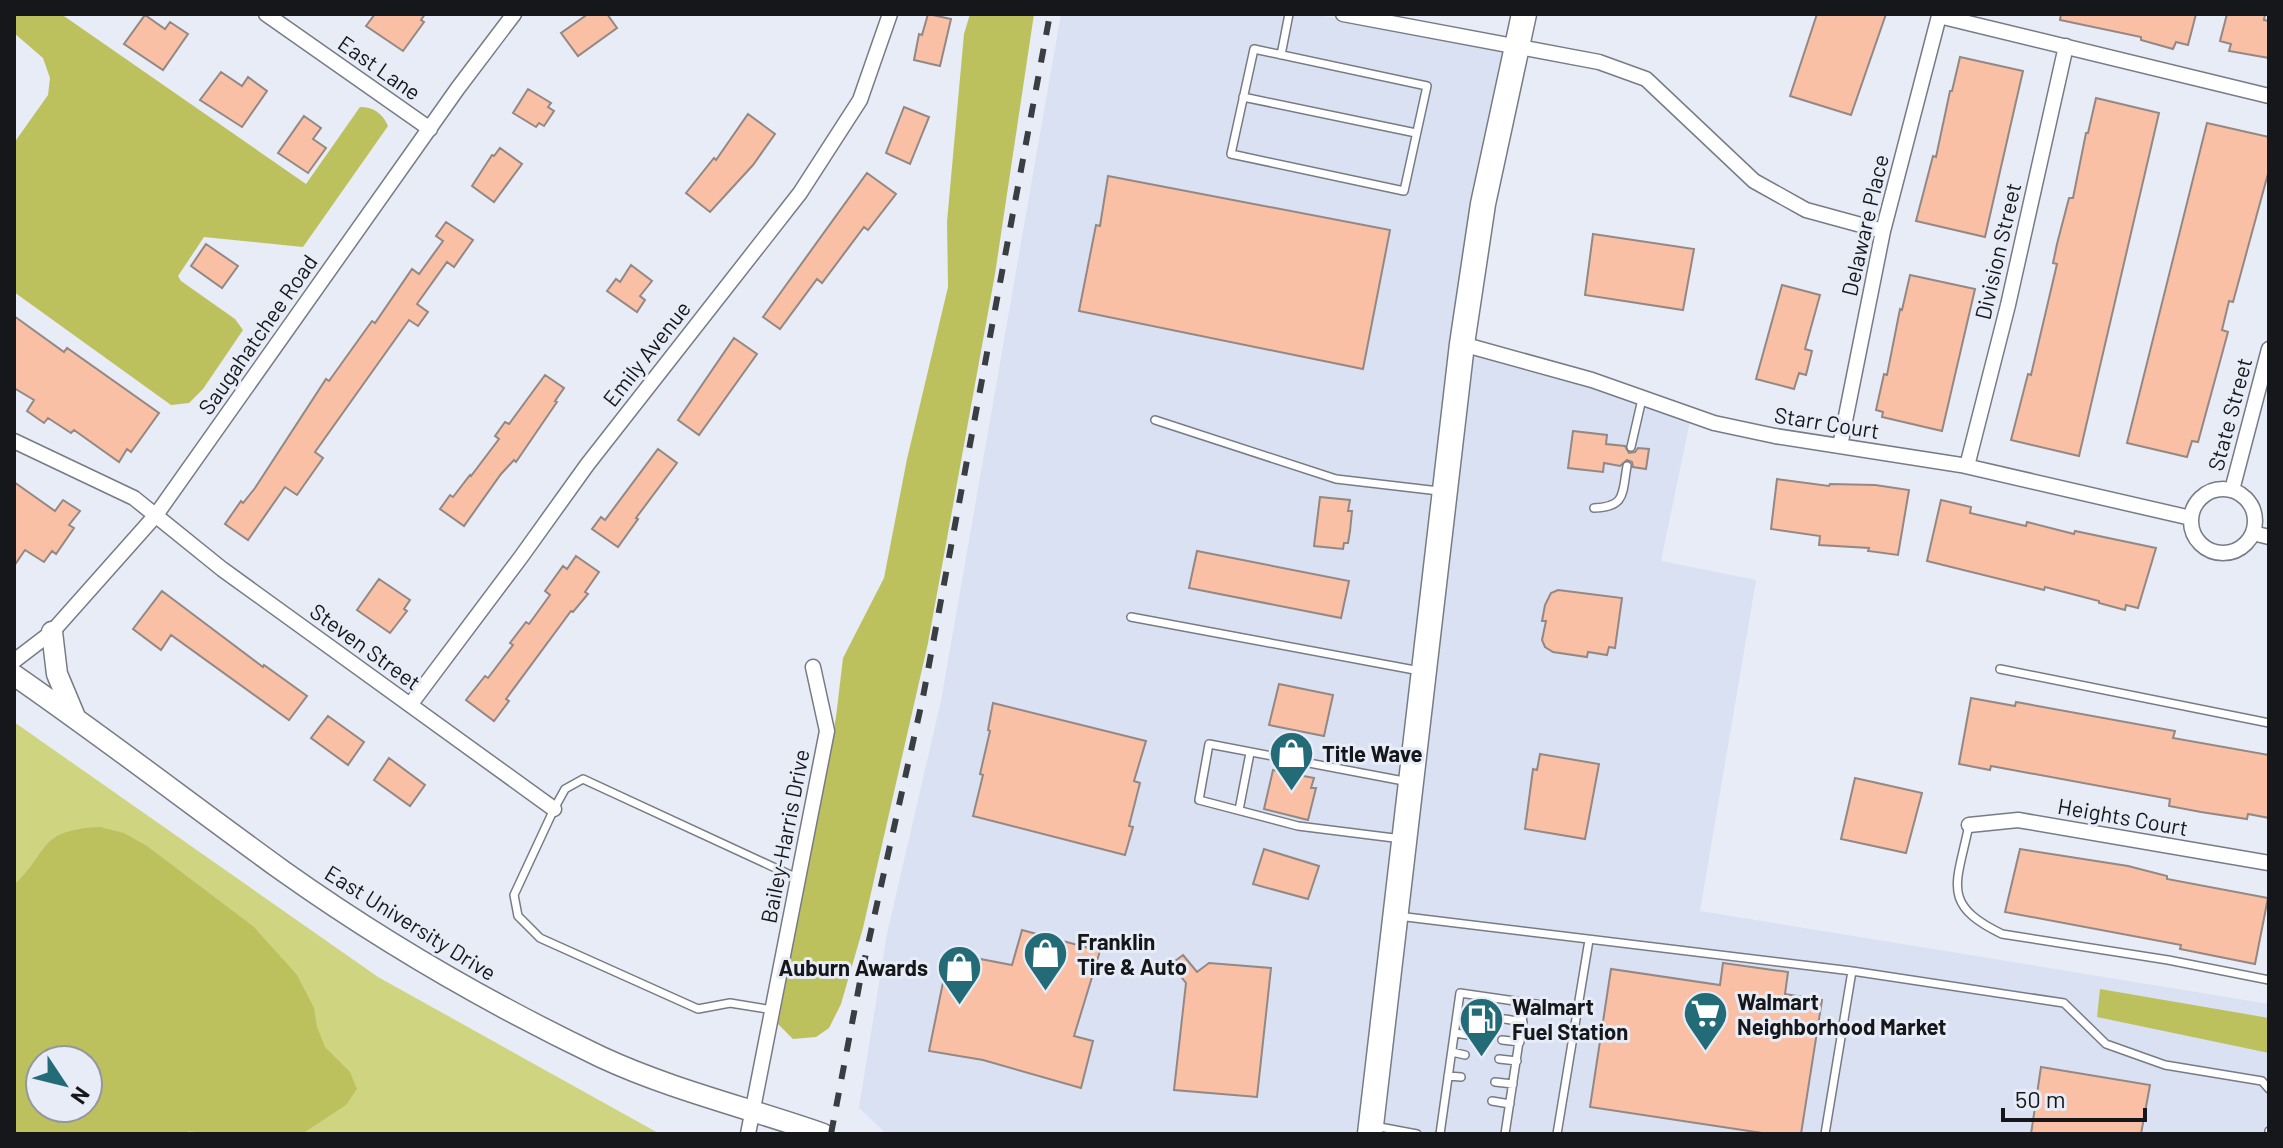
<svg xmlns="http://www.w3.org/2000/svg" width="2283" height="1148" font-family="Barlow,sans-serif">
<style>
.built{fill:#d9e1f2}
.green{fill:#cfd480;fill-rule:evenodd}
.forest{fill:#bcc15d;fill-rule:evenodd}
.building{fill:#f9c0a6;stroke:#938883;stroke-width:2}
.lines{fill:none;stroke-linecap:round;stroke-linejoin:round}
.lane-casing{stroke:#777b85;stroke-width:10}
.street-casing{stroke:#777b85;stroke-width:17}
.secondary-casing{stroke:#777b85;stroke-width:23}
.primary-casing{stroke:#777b85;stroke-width:27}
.lane{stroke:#fff;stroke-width:7}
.street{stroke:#fff;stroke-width:14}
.secondary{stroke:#fff;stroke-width:20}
.primary{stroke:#fff;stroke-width:24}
.rail{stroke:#3a3d42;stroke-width:6;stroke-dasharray:14 14;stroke-linecap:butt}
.labels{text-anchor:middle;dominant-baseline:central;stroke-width:6;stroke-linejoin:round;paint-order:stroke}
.street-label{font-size:22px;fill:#15171b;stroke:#e7ecf6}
.poi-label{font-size:22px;font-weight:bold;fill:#15171b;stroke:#e7ecf6;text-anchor:start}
</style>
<rect width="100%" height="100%" fill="#e7ecf6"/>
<path class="built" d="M1061,14H1309L1516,45L1463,343L1691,416L1661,561L1756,580L1700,911L2269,1004V1134H887L859,1108L887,934L941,701Z"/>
<path class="green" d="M14,722L378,977L660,1134H14ZM40,1060H88V1108H40Z"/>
<path class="forest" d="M14,14H61L306,184L360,107C374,107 383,114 388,126L303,247L204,237L178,276L181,281L235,319L243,330L203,389L189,403L171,405L14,292V143L48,95L50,78L43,58L14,33Z
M970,14H1034L995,274L928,643L863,928L841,1004L829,1028L816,1037L793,1039L778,1024L836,717L843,658L884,578L907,459L948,287L947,222L964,34Z
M100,827L124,833L147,846L254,927L297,975L314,1008L317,1027L325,1047L350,1072L357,1089L346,1105L302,1134H211L189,1131L183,1134H14V885C51,850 37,830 100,827ZM40,1060H88V1108H40Z
M2100,989L2269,1018V1053L2097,1017Z"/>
<path class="building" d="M375,14H425L421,20L424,22L403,51L366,26Z
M588,14H607L617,28L578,56L561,33Z
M928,14L951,19L940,66L914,60L919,34L922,35Z
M1817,14H1886L1851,115L1790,96Z
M2061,14H2196L2188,45L2176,42L2173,49L2141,40V37L2060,20Z
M2227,14H2265L2264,20L2269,21V58L2229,51L2231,44L2220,41Z
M145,15L165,29L170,22L188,34L163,70L124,44Z
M1960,57L2023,71L1985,237L1916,221L1933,156L1936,157L1950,91H1952Z
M221,72L242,86L248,77L267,91L242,127L200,100Z
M528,89L551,103L548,107L554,111L544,126L539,123L536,127L513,113Z
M2096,98L2159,113L2079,456L2011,440L2028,374L2031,375L2057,264L2053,263L2057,244L2069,198H2073L2086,133H2088Z
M904,107L929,117L910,164L886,153Z
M748,114L775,134L753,165L710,212L686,193L714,158L716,160Z
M304,116L321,128L313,139L326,148L308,173L278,153Z
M2207,123L2269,137V170L2233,302L2229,301L2222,330L2228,332L2198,442L2192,441L2187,457L2127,443Z
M500,148L522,164L494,202L472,186L492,155L494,156Z
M867,173L896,194L868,230L864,227L822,283L817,279L780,329L763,317Z
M1108,176L1390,230L1363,369L1079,311L1096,225L1100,226Z
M446,222L473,240L454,267L447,262L417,304L428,312L418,326L409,320L315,452L323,458L297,495L285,487L248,540L225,524L241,501L243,503L255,488L326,379L329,381L372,321L375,323L412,269L419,274L443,241L436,236Z
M1593,234L1694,249L1683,310L1585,295Z
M206,244L238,266L222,288L191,266Z
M631,265L652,281L640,296L645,300L637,312L607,291L616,279L620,282Z
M1910,275L1975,289L1942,431L1882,417L1883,412L1876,410L1884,374L1887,375L1900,309L1902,310Z
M1782,285L1820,295L1805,349L1812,351L1806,375L1799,373L1794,389L1756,379Z
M14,316L64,352L67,348L159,413L131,452L127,449L119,462L74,430L71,433L48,418L44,423L27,411L34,400L14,388Z
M734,338L757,354L699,435L678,420Z
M545,375L564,388L555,401L557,402L516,462L514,460L501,474L464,526L440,509L450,495L453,497L470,475L471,476L499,439L495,436L505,422L509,424Z
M1573,431L1607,435L1606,444L1625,446L1629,453L1635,452L1638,448L1649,449L1646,469L1633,467L1632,462L1627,460L1620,466L1604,463L1603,472L1568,468Z
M658,449L677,463L636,518L638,519L618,547L592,529L601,517L605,520Z
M1777,479L1829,486L1830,484L1875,485L1909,490L1898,555L1868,551L1869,548L1819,545L1820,536L1771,529Z
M14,482L55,511L63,500L80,511L69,525L74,528L56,554L52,551L44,562L25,550L14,566Z
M1320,497L1350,500L1348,511H1352L1350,531L1348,543H1344L1343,549L1314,546Z
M1941,500L1971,507L1970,513L2026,526L2027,522L2074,534L2075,531L2156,548L2138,608L2126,605L2125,610L2099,603V601L2045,587L2044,590L1927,561Z
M1197,551L1349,581L1341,618L1189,588Z
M576,556L599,572L585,592L588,594L573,612L571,611L506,699L509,701L494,721L466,700L485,676L488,678L513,645L510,643L526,622L529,624L550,595L545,591L563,566L567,569Z
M379,579L410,600L404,609L407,611L390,633L357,610Z
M1558,590L1622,598L1615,648L1609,647L1607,655L1588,652L1587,657L1553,652L1545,647L1542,640L1546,621H1542L1545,605L1551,593Z
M162,591L263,667L264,665L307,696L289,720L171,635L161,650L133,629Z
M1279,684L1333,695L1324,736L1269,725Z
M1971,698L2015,706L2016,702L2175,731L2173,738L2269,755V818L2248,814L2247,819L2201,812L2169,806L2170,799L1991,766L1990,770L1959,764Z
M993,703L1146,741L1134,781L1140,783L1129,826L1133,827L1125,855L973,816L983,775L980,774L990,731L988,730Z
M328,716L364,742L348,765L311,738Z
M1540,754L1599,764L1585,839L1525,829L1533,769L1537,770Z
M389,758L425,785L410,806L374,780Z
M1273,770L1314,778L1311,788H1316L1308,820L1264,809Z
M1855,778L1922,793L1906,853L1841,839Z
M1264,849L1319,866L1308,899L1253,884Z
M2020,849L2128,866L2167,876V879L2268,898L2255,964L2180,949L2181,945L2005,912Z
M1022,930L1100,951L1074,1036L1093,1041L1081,1088L983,1060L929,1051L949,953L1012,965Z
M1183,955L1197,972L1209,963L1271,968L1257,1097L1174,1090L1186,983L1171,964Z
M1723,963L1788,972L1785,994L1822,1000L1801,1134H1769L1590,1107L1611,969L1720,985Z
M2041,1067L2150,1085L2141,1134H2031Z"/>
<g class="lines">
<defs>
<path id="lane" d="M1254,49L1427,86L1404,191L1231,154Z
M1281,55L1289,14
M1243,97L1416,133
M1155,420L1336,479L1439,491
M1631,447L1642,399
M1594,508C1626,507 1622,494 1627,466
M1131,617L1420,671
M2000,669L2269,723
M1239,810L1250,753
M1969,825C1957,884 1940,904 2002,934L2168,960L2269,980
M1402,839L1298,826L1199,800L1209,744L1409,782
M1398,916L1852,971L2064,1003L2106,1044L2165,1065L2262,1081L2269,1089
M773,1010L730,1003L698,1009L540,938L518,916L514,895L554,809L565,789L583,779L797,878
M1458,1013L1471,1014
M1505,1019L1523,1022
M1455,1033L1468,1035
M1502,1040L1520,1042
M1452,1052L1465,1055
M1499,1059L1517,1061
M1448,1076L1461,1077
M1495,1082L1513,1084
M1492,1101L1510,1104
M1374,1126L1417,1134
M1440,1134L1460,993L1577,1010
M1505,1134L1525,1002
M1557,1134L1589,940
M1825,1134L1852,971
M2269,1134V1131"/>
<path id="street" d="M266,14L430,129
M1343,14L1599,62L1646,79L1754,181L1806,210L1883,231
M1462,344L1592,380L1714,423L1775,436L1961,465L2191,518
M14,441L134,498L222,569L554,809
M1840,446L1883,231L1939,16L2269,96
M1967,466L2008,305L2066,46
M2191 521a32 32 0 1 1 64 0a32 32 0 1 1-64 0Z
M2232,490L2269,349
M2253,533L2269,537
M14,661L52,632L156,515L458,88L514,14
M410,705L521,557L587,465L800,193L860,100L890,14
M1969,825L2018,820L2269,863
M748,1134L827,731L813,667"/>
<path id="secondary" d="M52,632L57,674L75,717
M14,675C105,738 193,806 283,871C383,942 490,1004 601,1057C672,1090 749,1108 823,1134"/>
<path id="primary" d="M1370,1134L1462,344L1483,204L1524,14"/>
</defs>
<use href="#lane" class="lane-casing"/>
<use href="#street" class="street-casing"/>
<use href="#secondary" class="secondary-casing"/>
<use href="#primary" class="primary-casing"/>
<use href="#lane" class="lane"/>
<use href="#street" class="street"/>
<use href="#secondary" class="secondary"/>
<use href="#primary" class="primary"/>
<path class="rail" d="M831,1134L861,976L923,697L1050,14"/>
</g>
<defs>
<symbol id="shop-pin" viewBox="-11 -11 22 30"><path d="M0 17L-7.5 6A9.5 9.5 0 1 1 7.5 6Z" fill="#236c77" stroke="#e7ecf6"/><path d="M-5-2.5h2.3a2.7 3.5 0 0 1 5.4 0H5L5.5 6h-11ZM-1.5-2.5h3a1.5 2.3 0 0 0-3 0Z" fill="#fff"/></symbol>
<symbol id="supermarket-pin" viewBox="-11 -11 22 30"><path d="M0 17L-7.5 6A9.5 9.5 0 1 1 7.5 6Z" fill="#236c77" stroke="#e7ecf6"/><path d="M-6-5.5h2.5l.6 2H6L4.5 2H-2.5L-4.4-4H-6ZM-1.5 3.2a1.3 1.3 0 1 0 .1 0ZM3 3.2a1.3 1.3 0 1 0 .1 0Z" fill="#fff"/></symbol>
<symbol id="fuel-pin" viewBox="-11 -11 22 30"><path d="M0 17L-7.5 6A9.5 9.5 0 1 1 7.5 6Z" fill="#236c77" stroke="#e7ecf6"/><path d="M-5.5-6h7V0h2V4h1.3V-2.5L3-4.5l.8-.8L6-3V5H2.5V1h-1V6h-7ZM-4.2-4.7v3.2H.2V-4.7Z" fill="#fff"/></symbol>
</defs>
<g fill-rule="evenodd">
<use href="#shop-pin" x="1266" y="728" width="51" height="69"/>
<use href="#shop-pin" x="1020" y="928" width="51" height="69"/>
<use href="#shop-pin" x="934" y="942" width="51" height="69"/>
<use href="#supermarket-pin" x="1680" y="988" width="51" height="69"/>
<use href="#fuel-pin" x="1456" y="994" width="51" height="69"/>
</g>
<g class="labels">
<g class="street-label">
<text transform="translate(380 67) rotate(35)">East Lane</text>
<text transform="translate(1864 225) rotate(-77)">Delaware Place</text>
<text transform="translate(1997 251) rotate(-77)">Division Street</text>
<text transform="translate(257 334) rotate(-55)">Saugahatchee Road</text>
<text transform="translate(646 353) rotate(-52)">Emily Avenue</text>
<text transform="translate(2229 414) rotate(-75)">State Street</text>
<text transform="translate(1827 422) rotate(9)">Starr Court</text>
<text transform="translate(366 646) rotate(36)">Steven Street</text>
<text transform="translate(2123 816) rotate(10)">Heights Court</text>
<text transform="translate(784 836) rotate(-79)">Bailey-Harris Drive</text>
<text transform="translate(411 922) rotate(32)">East University Drive</text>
</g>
<g class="poi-label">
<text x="1322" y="753">Title Wave</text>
<text x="1077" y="941">Franklin<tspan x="1077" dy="25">Tire &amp; Auto</tspan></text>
<text x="928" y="967" text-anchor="end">Auburn Awards</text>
<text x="1737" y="1001">Walmart<tspan x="1737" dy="25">Neighborhood Market</tspan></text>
<text x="1512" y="1006">Walmart<tspan x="1512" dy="25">Fuel Station</tspan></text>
</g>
</g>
<rect width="2283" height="1148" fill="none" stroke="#15171b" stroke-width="32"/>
<g transform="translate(64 1084) rotate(125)"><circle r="38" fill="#e7ecf6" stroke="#93979e" stroke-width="2"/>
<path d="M0-6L14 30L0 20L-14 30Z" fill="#236c77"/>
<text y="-12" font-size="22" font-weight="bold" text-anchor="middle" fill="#15171b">N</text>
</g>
<path d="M2003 1108v12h142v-12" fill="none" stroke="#15171b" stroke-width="4"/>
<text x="2015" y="1108" font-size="24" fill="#15171b" stroke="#e7ecf6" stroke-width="6" paint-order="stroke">50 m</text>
</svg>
